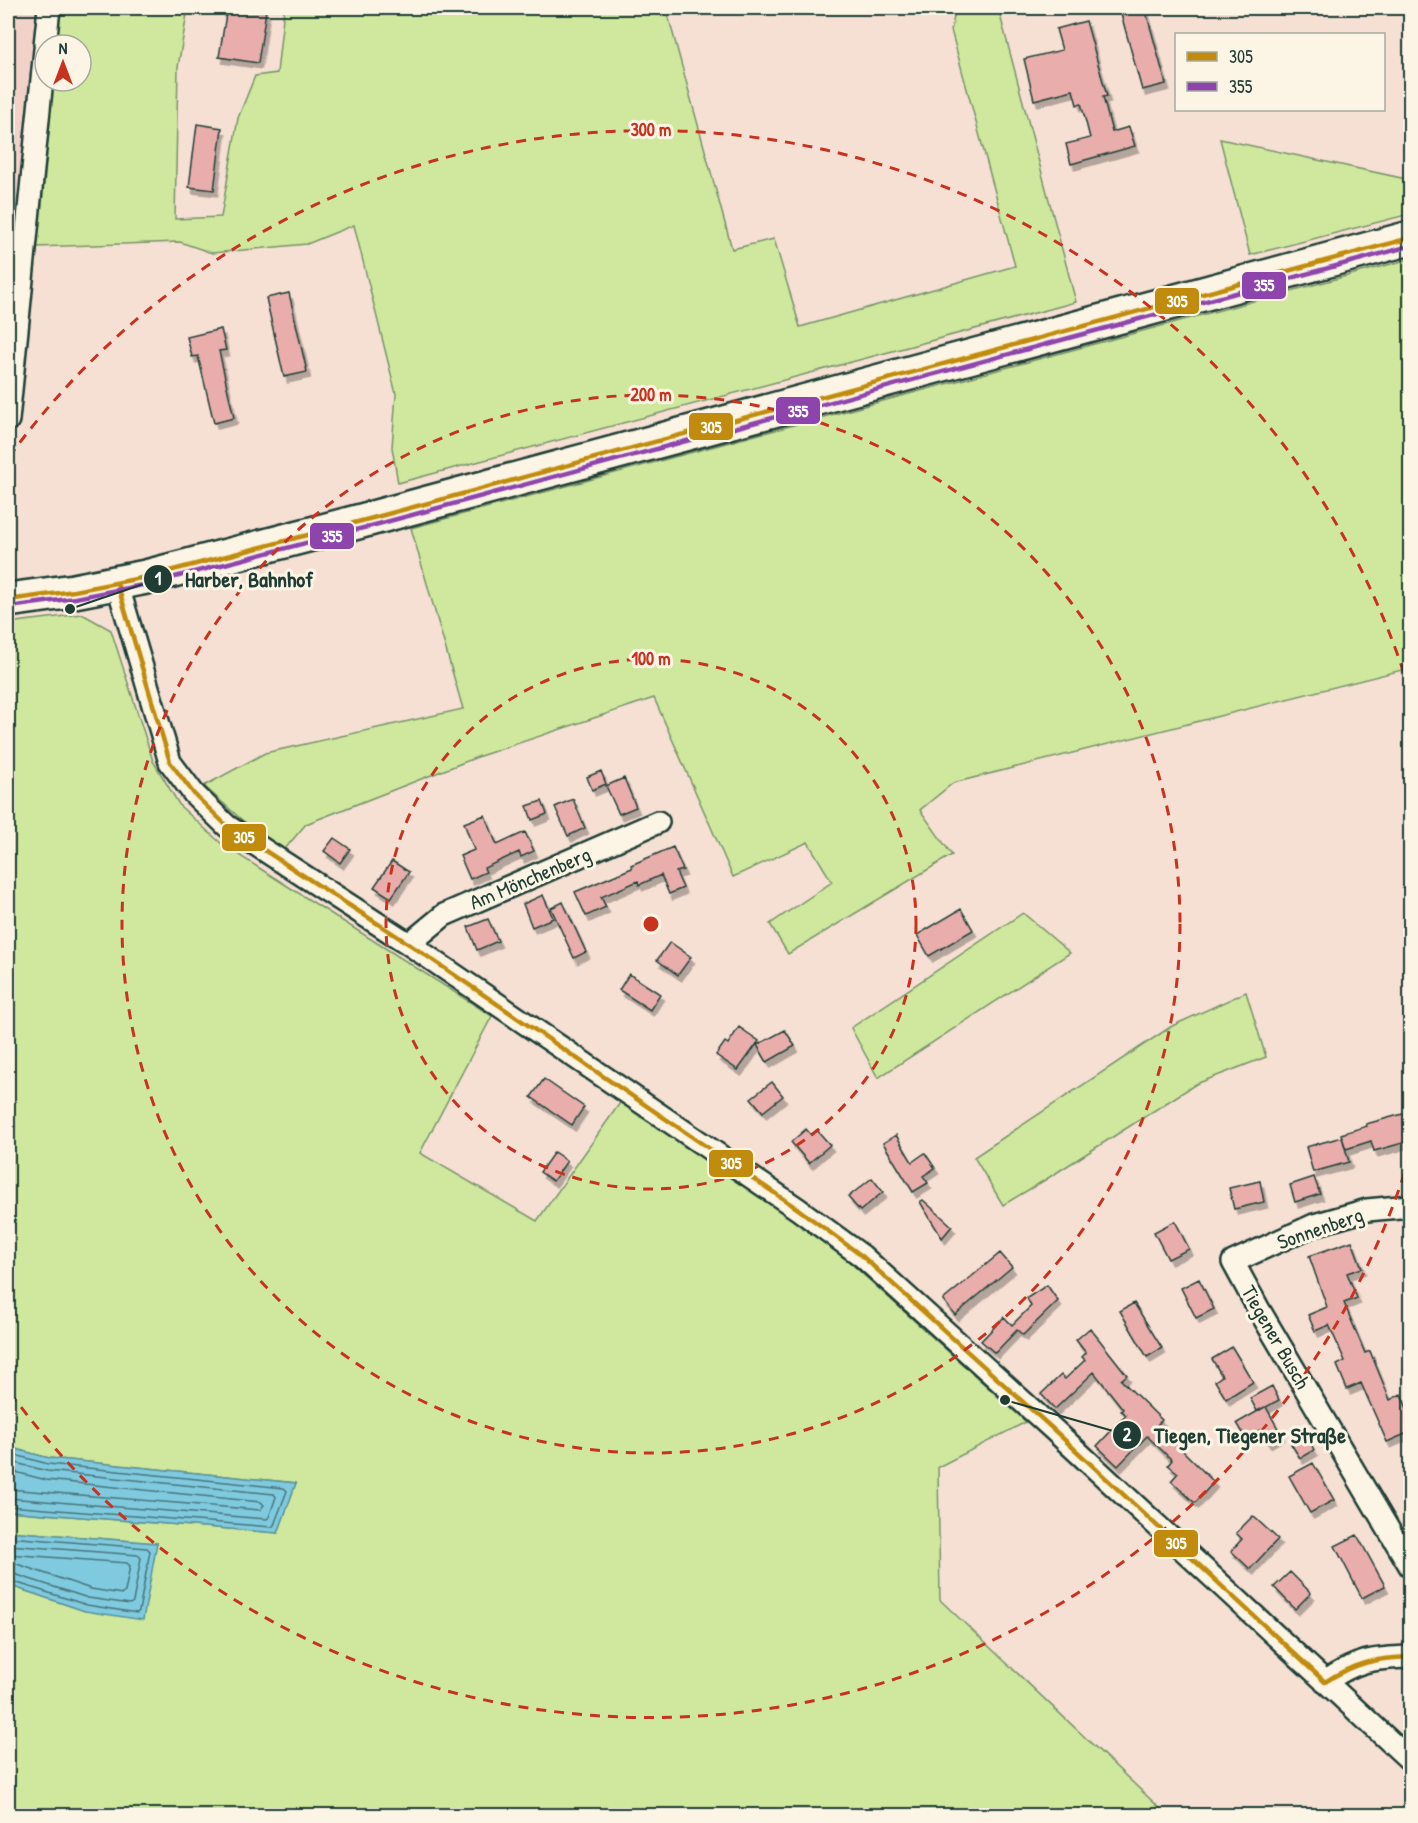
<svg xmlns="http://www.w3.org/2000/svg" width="1418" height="1823" font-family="'Patrick Hand',sans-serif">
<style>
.built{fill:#f2d1c8}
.green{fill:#cfe89e;stroke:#779269;stroke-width:1.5}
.water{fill:#80cae0;stroke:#59929b;stroke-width:1.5}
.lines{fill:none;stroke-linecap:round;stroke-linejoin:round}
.shore{stroke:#467579;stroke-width:1.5}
.building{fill:#e9aeac;stroke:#1f3d34;stroke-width:1.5;filter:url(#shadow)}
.street-casing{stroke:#1f3d34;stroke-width:26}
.primary-casing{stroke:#1f3d34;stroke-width:38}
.street{stroke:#fcf5e5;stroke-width:21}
.primary{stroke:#fcf5e5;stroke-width:33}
.bus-1-casing{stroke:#fcf5e5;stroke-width:9}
.bus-2-casing{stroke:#fcf5e5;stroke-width:9}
.bus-1{stroke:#c18c0d;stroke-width:4.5}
.bus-2{stroke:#8e44ad;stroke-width:4.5}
.ring{fill:none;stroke:#c8321e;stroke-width:3;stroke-dasharray:10 8}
.labels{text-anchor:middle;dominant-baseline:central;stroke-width:6;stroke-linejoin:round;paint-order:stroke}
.street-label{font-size:21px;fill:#1f3d34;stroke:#fcf5e5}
.centre{fill:#c8321e;stroke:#fcf5e5;stroke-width:3}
.ring-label{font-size:18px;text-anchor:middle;font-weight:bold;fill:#c8321e;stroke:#fcf5e5;stroke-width:6;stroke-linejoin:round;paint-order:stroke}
.leader{fill:none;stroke:#1f3d34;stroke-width:2}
.callout-dot{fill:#1f3d34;stroke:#fcf5e5;stroke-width:2}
.mark-label{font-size:18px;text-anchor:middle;font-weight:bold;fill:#fff}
.callout-label{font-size:22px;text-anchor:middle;font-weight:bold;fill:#1f3d34;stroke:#fcf5e5;stroke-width:6;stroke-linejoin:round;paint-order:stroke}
.line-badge{stroke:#fcf5e5;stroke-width:2}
.badge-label{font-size:16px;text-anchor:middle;font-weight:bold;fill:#fff}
</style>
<defs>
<filter id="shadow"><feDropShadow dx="3.5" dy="6" stdDeviation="0" flood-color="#0004"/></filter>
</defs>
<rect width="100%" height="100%" fill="#f6e0d4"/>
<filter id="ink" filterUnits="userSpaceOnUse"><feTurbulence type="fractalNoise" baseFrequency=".0167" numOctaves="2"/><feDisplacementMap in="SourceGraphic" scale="12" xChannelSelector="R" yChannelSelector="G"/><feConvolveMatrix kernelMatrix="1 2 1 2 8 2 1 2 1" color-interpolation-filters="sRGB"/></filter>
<g filter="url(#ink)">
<path class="built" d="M18,8H35L8,285V93Z"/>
<path class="green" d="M60,8H188L178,67L175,219L221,217L238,118L255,76L277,73L284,8H666L732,249L774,239L800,327L1015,266L951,30L956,8H1002L1000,15L1076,302L398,483L392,447L396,394L354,225L307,244L212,253L180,242L36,247L53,81H81V45H56Z
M1220,139L1406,179L1410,199V214L1250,255Z
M1410,259V668L953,783L920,810L952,855L788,954L770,924L832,882L808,842L733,877L654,698L480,756L306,824L284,850L242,820L204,786L265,753L463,709L411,528Z
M82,614L111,630L153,761L180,806L223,845L492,1016L420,1153L537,1221L622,1100L824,1239L1026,1422L938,1467L940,1600L1167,1815H8V1585L85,1611L157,1543L8,1531V1511L278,1533L296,1483L49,1458L8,1447V623Z
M1023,913L1070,953L878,1078L851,1028Z
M1246,992L1266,1057L1196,1084L1045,1180L1003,1205L974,1157L1172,1026Z"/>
<path class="water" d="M8,1447L49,1458L296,1483L278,1533L8,1511Z
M8,1531L157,1543L143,1620L85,1611L8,1585Z"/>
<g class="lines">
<path class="shore" d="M8,1453L48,1464L284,1488L287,1491L274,1525L272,1527L8,1506
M8,1461L47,1471L274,1494L276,1497L269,1517L267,1519L8,1498
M8,1470L46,1480L261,1502L264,1505L260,1510L8,1489
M8,1537L147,1548L150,1551L139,1611L137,1613L87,1605L8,1580
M8,1545L138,1555L141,1558L133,1602L130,1604L88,1598L8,1572
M8,1554L127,1563L130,1566L125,1592L122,1594L91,1589L17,1564L8,1563"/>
</g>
<path class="building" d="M227,8H245L266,11L258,63L219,57Z
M1145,8L1166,84L1142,90L1121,14Z
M1086,21L1107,96L1103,97L1112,132L1129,127L1135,146L1071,164L1066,144L1090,138L1081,103L1077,105L1073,90L1034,100L1024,59L1062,50L1056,29Z
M197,124L222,128L214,190L189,187Z
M289,293L307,372L284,377L266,298Z
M221,329L226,350L219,351L234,418L214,423L198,356L192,357L187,337Z
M601,771L606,784L592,790L587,777Z
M624,778L636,807L619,814L606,786Z
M573,799L585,828L568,836L555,807Z
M542,801L547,814L532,820L527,806Z
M485,815L497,845L525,832L534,851L521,857L519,852L484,868L486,872L470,879L460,856L474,850L464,823Z
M334,838L350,849L340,863L324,851Z
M673,847L683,870L676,872L683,888L669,894L661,875L639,885L638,881L601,897L606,907L586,916L575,892L632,868L631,865Z
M392,861L409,872L391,898L374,887Z
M543,895L553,918L532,927L523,904Z
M563,902L586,952L574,958L551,908Z
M961,909L973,930L929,956L917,935Z
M488,919L498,941L477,950L468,927Z
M670,942L691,957L678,975L657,960Z
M629,974L660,994L650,1010L619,990Z
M739,1027L759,1041L738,1070L716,1055L725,1042L728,1044Z
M785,1030L795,1046L767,1062L757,1045Z
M544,1079L584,1107L572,1125L531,1097Z
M772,1082L783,1096L763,1112L751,1098Z
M1410,1112V1141L1374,1151L1371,1141L1346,1149L1341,1134L1367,1126L1366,1124Z
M806,1129L811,1135L817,1130L830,1145L809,1163L791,1142Z
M896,1135L912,1162L925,1153L935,1168L923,1176L928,1183L913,1192L883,1143Z
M1342,1137L1349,1162L1313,1172L1306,1147Z
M554,1152L567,1161L553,1181L540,1172Z
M1314,1177L1320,1194L1295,1202L1290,1185Z
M872,1178L883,1192L860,1211L848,1197Z
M1260,1181L1264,1202L1234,1209L1229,1188Z
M923,1200L952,1226L942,1238L920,1202Z
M1175,1221L1189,1249L1168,1259L1154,1232Z
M1352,1241L1362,1268L1347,1273L1357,1298L1344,1303L1365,1353L1370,1351L1390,1400L1401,1394L1410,1416V1432L1387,1442L1361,1383L1347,1389L1337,1365L1345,1361L1329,1325L1315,1331L1308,1315L1327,1307L1309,1256Z
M1000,1253L1012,1267L955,1315L943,1300Z
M1199,1279L1214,1309L1196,1318L1181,1288Z
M1047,1285L1058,1301L1023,1335L1017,1330L995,1353L981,1341L1004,1317L1012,1325L1031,1306L1027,1298Z
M1134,1303L1162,1348L1147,1357L1120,1311Z
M1090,1328L1127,1375L1121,1380L1162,1420L1157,1425L1214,1482L1195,1503L1171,1481L1178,1473L1168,1465L1172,1460L1147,1436L1118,1466L1097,1446L1126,1415L1121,1411L1123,1409L1094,1372L1055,1409L1041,1394L1061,1375L1065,1379L1085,1360L1082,1357L1086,1353L1076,1340Z
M1232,1347L1253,1382L1226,1399L1215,1381L1222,1376L1212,1359Z
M1272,1386L1279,1400L1266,1407L1281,1434L1267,1442L1260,1430L1246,1438L1237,1423L1265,1407L1257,1411L1250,1398Z
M1306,1435L1314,1450L1300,1458L1291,1444Z
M1313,1463L1334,1500L1310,1513L1289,1476Z
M1253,1516L1278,1539L1250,1569L1231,1551L1242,1539L1236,1533Z
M1357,1535L1385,1586L1362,1598L1335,1546Z
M1290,1572L1311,1593L1295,1609L1274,1587Z"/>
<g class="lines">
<defs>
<path id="street" d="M45,45L49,8
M8,420L45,49
M117,583L170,762L194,794L227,826L409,944L798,1209L862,1256L1054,1430L1410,1760
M409,944L444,915L658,822
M1410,1206L1367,1210L1314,1225L1233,1262L1258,1308L1410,1566
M1325,1682C1356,1660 1373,1658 1410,1657"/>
<path id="primary" d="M8,600L74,591L146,577L369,519L1410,238"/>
</defs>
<use href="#street" class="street-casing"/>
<use href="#primary" class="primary-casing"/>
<use href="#street" class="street"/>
<use href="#primary" class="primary"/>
<defs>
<path id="bus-1" d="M117,583L170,762L194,794L227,826L409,944L798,1209L862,1256L1054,1430L1325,1682C1354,1663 1376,1658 1410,1657
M8,600L74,591L146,577L369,519L1410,238"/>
<path id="bus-2" d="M9,607L75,598L148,584L371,526L1410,246"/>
</defs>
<use href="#bus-1" class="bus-1-casing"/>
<use href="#bus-2" class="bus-2-casing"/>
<use href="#bus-1" class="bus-1"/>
<use href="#bus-2" class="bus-2"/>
</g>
</g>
<g class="ring">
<circle cx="651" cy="924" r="265"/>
<circle cx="651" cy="924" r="529"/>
<path d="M1410 1156A794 794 0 0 1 9 1391M9 457A794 794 0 0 1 1410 692"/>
</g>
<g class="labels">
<g class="street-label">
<text transform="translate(530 878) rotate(-23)">Am Mönchenberg</text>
<text transform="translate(1320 1228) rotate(-19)">Sonnenberg</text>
<text transform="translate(1276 1337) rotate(60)">Tiegener Busch</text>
</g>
</g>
<circle cx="651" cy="924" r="9" class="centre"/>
<g class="ring-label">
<text x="651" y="136">300 m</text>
<text x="651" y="401">200 m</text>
<text x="651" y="665">100 m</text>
</g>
<path class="leader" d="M70 609L158 579M1005 1400L1127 1435"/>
<g class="callout-dot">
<circle cx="70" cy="609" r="6"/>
<circle cx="1005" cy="1400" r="6"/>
<circle cx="158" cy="579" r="15"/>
<circle cx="1127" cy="1435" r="15"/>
</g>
<g class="mark-label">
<text x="158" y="585">1</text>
<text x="1127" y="1441">2</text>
</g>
<g class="callout-label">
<text x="249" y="587">Harber, Bahnhof</text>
<text x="1250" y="1443">Tiegen, Tiegener Straße</text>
</g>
<g class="line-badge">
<rect x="1241" y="271" width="46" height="29" rx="6" fill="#8e44ad"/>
<rect x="1154" y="287" width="46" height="28" rx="6" fill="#c18c0d"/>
<rect x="775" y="396" width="46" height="29" rx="6" fill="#8e44ad"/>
<rect x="688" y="412" width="46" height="29" rx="6" fill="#c18c0d"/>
<rect x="309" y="522" width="46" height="28" rx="6" fill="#8e44ad"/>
<rect x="221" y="823" width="46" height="29" rx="6" fill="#c18c0d"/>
<rect x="708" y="1149" width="46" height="29" rx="6" fill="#c18c0d"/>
<rect x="1153" y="1529" width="46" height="29" rx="6" fill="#c18c0d"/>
</g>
<g class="badge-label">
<text x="1264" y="291">355</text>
<text x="1177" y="307">305</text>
<text x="798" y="417">355</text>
<text x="711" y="433">305</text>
<text x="332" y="542">355</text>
<text x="244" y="843">305</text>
<text x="731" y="1169">305</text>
<text x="1176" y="1549">305</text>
</g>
<rect width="1418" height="1823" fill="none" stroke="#fcf5e5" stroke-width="30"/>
<rect x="15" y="15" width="1388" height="1793" fill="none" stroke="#1f3d34" stroke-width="2" filter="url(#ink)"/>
<rect x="1175" y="33" width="210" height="78" fill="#fcf5e5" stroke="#a4ab9e" stroke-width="1.5"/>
<rect x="1187" y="52" width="30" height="9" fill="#c18c0d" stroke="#a4ab9e" stroke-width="1.5"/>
<text x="1229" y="63" font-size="18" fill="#1f3d34">305</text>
<rect x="1187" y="82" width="30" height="9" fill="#8e44ad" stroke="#a4ab9e" stroke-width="1.5"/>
<text x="1229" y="93" font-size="18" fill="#1f3d34">355</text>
<g transform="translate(63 63)"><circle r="28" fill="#fcf5e5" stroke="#a4ab9e" stroke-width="1.5"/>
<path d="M0-4.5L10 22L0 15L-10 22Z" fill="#c8321e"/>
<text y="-9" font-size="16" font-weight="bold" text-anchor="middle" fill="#1f3d34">N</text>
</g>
</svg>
